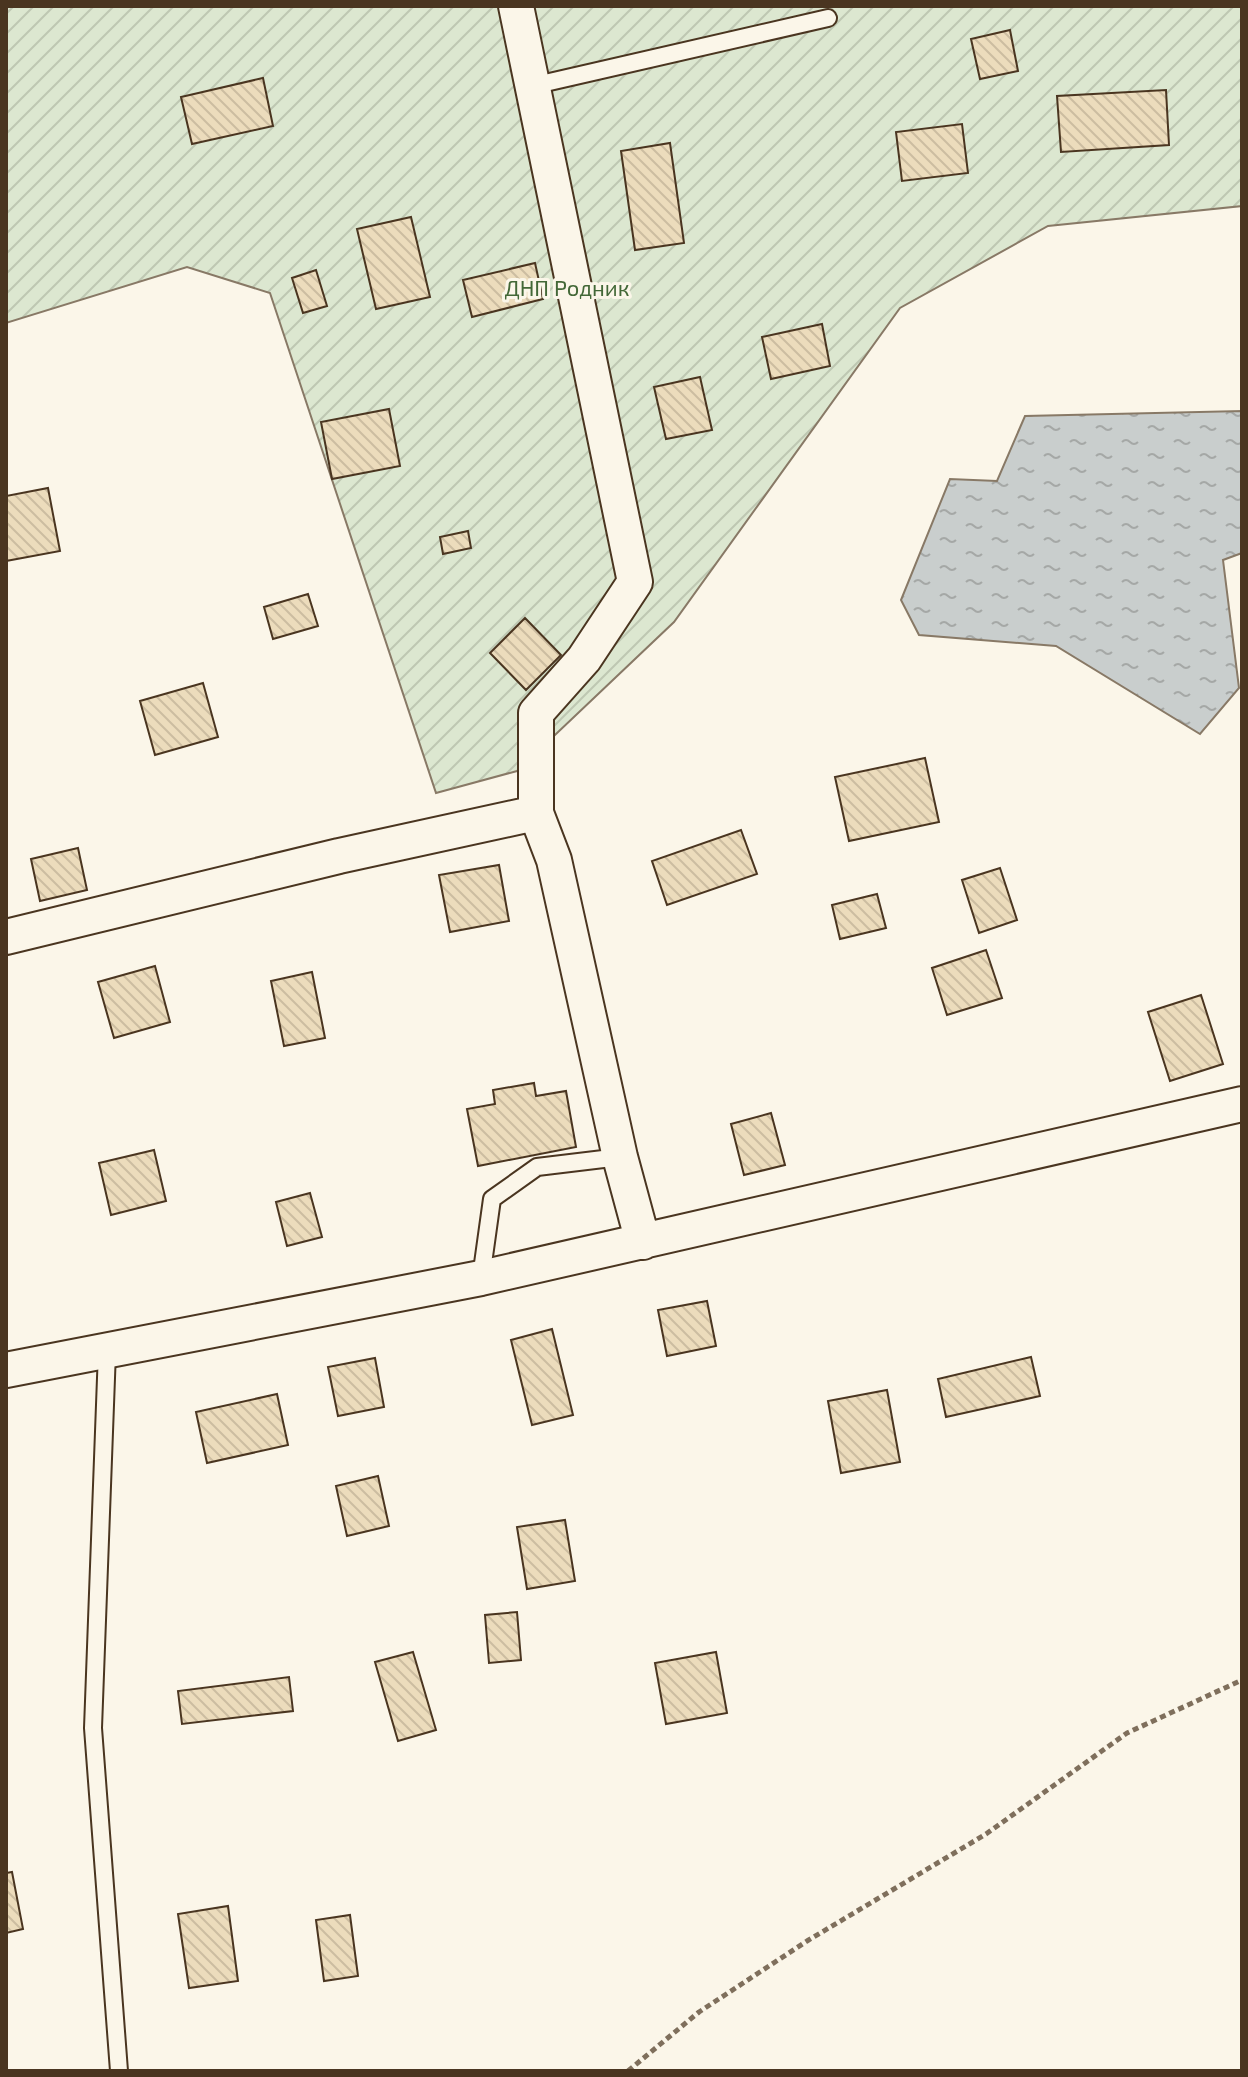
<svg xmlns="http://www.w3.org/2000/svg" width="1248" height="2077" font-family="'Exo 2',sans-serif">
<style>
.garden{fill:url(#garden-furrows);stroke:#887966;stroke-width:2}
.water{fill:url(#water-ripples);stroke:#887966;stroke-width:2}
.building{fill:url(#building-back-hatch);stroke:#4a3520;stroke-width:2}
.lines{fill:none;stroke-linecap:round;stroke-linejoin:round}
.service-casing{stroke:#4a3520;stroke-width:20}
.minor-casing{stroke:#4a3520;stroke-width:38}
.path{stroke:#7f6f5c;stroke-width:5;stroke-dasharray:6 4;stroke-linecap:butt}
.service{stroke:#fbf6e9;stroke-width:16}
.minor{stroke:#fbf6e9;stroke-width:34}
.labels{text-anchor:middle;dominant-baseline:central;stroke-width:6;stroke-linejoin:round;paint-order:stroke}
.park-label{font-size:22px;fill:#436837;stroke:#fbf6e9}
</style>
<defs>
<pattern id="garden-furrows" width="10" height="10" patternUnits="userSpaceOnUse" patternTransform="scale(2)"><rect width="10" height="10" fill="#dce7d0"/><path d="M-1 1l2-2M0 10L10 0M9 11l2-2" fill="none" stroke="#bec7b2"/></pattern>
<pattern id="water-ripples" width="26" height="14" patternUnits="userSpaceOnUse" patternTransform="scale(2)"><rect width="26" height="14" fill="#c9cecd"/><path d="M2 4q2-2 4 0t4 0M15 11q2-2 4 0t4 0" fill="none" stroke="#a5a8a6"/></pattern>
<pattern id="building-back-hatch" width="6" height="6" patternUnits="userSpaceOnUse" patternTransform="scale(2)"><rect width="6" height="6" fill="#ecdcbc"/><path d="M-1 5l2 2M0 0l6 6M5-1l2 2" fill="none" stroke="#ccbda1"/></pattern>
</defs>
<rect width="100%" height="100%" fill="#fbf6e9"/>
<path class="garden" d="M6,6H1242V206L1048,226L900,308L674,622L517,771L436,793L270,293L187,267L6,323Z"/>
<path class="water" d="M1242,411V553L1223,560L1239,688L1200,734L1056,646L919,635L901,600L950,479L997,481L1025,416Z"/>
<path class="building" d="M1010,30L1018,71L980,79L971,39Z
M263,78L273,126L192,144L181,97Z
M1166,90L1169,145L1061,152L1057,96Z
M962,124L968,173L902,181L896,132Z
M670,143L684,243L635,250L621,151Z
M411,217L430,297L376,309L357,229Z
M535,263L543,299L472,317L463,280Z
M316,270L327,306L303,313L292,278Z
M822,324L830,366L771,379L762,337Z
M700,377L712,430L666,439L654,387Z
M389,409L400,466L332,479L321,422Z
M48,488L60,551L6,561V496Z
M468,531L471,548L443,554L440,537Z
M308,594L318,626L273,639L264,607Z
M525,618L561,655L526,690L490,653Z
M203,683L218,737L155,755L140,701Z
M925,758L939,822L849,841L835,777Z
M741,830L757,874L667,905L652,861Z
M78,848L87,890L40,901L31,859Z
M499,865L509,921L450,932L439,875Z
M1000,868L1017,920L979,933L962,880Z
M877,894L886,928L840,939L832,905Z
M986,950L1002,998L947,1015L932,968Z
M155,966L170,1022L114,1038L98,982Z
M312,972L325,1038L284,1046L271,981Z
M1201,995L1223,1064L1170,1081L1148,1012Z
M534,1083L536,1096L566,1091L576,1147L478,1166L467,1109L495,1104L493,1090Z
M771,1113L785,1165L744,1175L731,1124Z
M154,1150L166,1201L111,1215L99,1163Z
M310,1193L322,1237L287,1246L276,1202Z
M707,1301L716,1346L667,1356L658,1310Z
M552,1329L573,1415L532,1425L511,1340Z
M1031,1357L1040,1396L946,1417L938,1379Z
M375,1358L384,1407L338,1416L328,1367Z
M887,1390L900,1462L841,1473L828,1401Z
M277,1394L288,1445L207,1463L196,1412Z
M378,1476L389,1526L347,1536L336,1486Z
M565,1520L575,1581L527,1589L517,1527Z
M517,1612L521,1660L489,1663L485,1615Z
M413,1652L436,1730L398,1741L375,1662Z
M716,1652L727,1713L666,1724L655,1663Z
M289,1677L293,1711L182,1724L178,1691Z
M12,1872L23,1929L6,1933V1873Z
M228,1906L238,1981L189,1988L178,1914Z
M350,1915L358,1976L324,1981L316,1920Z"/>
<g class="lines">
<defs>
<path id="service" d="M532,86L828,18
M481,1278L492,1199L537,1167L620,1157
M107,1351L93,1728L119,2071"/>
<path id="minor" d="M516,6L635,582L584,659L536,713V813
M6,937L339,856L536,813L554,860L620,1157L643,1242
M6,1370L481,1278L1242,1104"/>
</defs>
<use href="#service" class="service-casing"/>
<use href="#minor" class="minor-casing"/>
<path class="path" d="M628,2071L699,2012L807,1941L986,1834L1127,1733L1242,1680"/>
<use href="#service" class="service"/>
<use href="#minor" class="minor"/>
</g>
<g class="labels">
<g class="park-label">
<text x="567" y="287">ДНП Родник</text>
</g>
</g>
<rect width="1248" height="2077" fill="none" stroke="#4a3520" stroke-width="16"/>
</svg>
